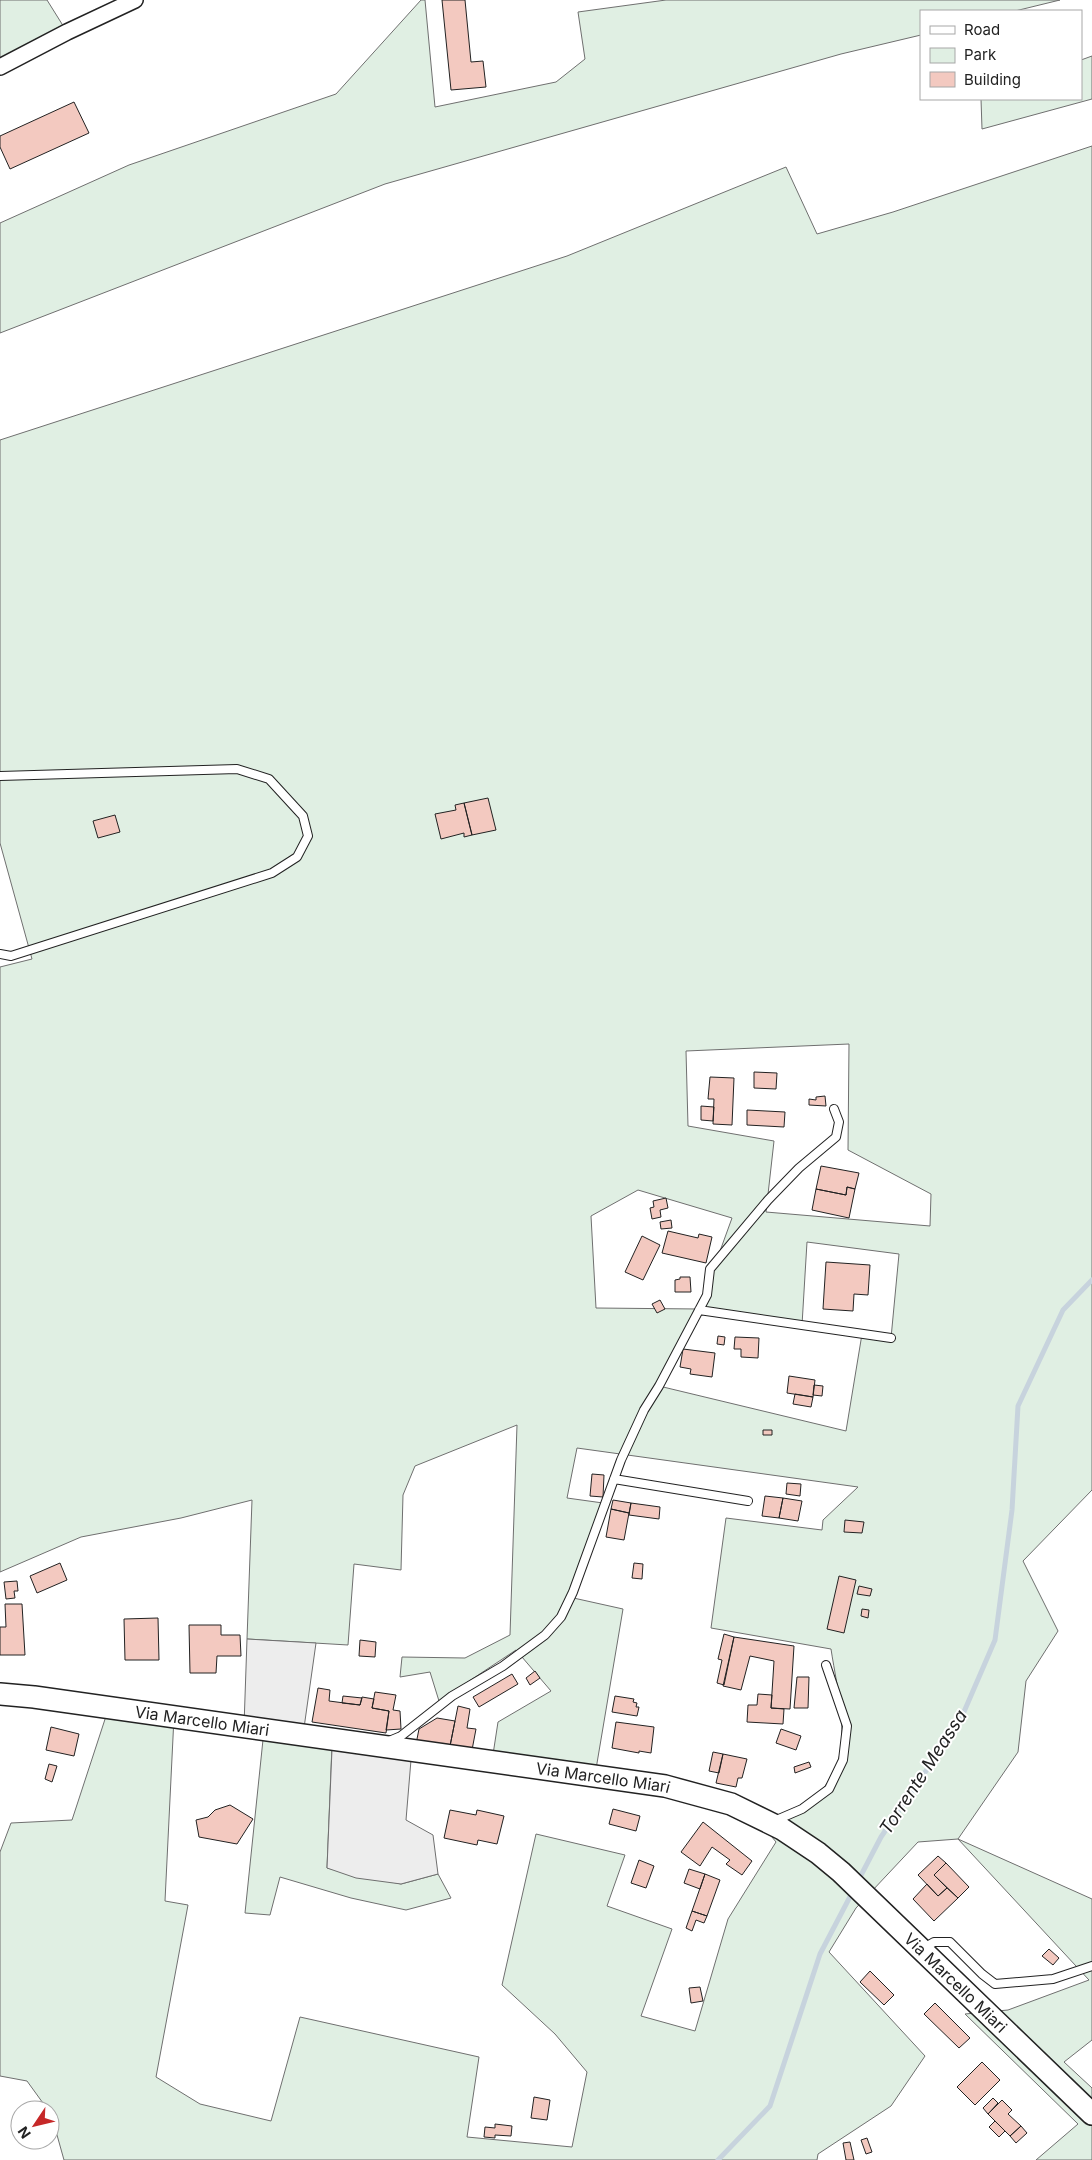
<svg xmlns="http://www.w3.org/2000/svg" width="1092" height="2160" font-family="Inter,sans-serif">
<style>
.green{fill:#e0efe3;stroke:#6f6f6f;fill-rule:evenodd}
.parking{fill:#ededed;stroke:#6f6f6f}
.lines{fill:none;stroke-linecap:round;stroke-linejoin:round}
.stream{stroke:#c7d3dd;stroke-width:5}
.building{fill:#f3c9c0;stroke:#222}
.lane-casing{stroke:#222;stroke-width:10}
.street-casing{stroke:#222;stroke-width:18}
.secondary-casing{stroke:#222;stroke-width:24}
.lane{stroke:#fff;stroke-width:8}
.street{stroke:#fff;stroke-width:15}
.secondary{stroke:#fff;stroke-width:21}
.labels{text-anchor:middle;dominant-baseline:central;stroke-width:4;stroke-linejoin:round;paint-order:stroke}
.street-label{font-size:16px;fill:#222;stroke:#fff}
.water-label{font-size:18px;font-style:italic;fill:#222;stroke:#fff}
</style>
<rect width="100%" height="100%" fill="#fff"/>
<path class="green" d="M0,0H47L67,32L0,67Z
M421,0H425L435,107L556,82L585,59L578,12L666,0H1060L1015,11H921V35L841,54L385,184L0,333V223L129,165L336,94Z
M1092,56V99L982,129L981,99H1081V60Z
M1092,146V1490L1023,1561L1058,1631L1026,1681L1018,1752L958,1839L1092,1899V2040L1064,2062L1092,2088V2160H1036L1078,2124L965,2014L1008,2010L1089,1980L958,1839L918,1842L856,1908L829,1952L925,2056L891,2106L818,2154L817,2160H64L50,2110H48L27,2081L0,2076V1852L11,1823L72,1820L109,1707L174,1717L165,1901L188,1905L156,2077L200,2104L271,2121L300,2017L479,2057L467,2137L572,2147L587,2072L555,2034L502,1985L536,1834L625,1855L607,1906L672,1929L641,2016L695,2031L728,1919L776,1842L763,1826C781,1816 812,1801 825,1786C855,1752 837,1690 831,1649L711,1628L726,1518L822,1530L823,1520L858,1487L577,1448L567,1498L603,1503L569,1597L623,1609L595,1775L492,1761L498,1722L551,1691L516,1650L439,1701L430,1672L400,1677L402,1657L465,1658L510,1635L517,1425L415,1466L403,1495L401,1570L354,1564L348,1645L247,1639L252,1500L181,1518L81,1537L0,1572V967L32,959L0,843V440L567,256L786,167L817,234L893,212ZM849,1044L848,1150L931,1194L930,1226L766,1212L774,1141L688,1126L686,1051ZM638,1190L732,1218L699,1309L596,1308L591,1216ZM807,1242L899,1254L891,1338L862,1334L846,1431L659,1386L699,1310L802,1325Z
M264,1730L332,1745L327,1868L401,1884L438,1874L451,1898L406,1910L351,1898L280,1877L270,1915L245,1913Z"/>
<path class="parking" d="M247,1639L316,1643L303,1735L244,1726Z
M332,1749L411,1760L406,1820L433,1835L438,1874L401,1884L356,1878L327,1868Z"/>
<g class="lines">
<path class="stream" d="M858,1881L881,1837L960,1721L995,1640L1012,1510L1018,1406L1063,1310L1092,1280
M718,2160L770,2106L820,1954L853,1891"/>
</g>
<path class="building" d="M442,0H465L471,62L483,61L486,87L451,90Z
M74,102L89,133L10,169L0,147V136Z
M488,798L496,830L472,835L464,803Z
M464,803L472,835L464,837V833L441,839L435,814L456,810L455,805Z
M115,815L120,832L98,838L93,821Z
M754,1072L777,1073L776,1089L754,1088Z
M710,1077L734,1078L732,1125L713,1124L714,1099H708Z
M825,1096L826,1106L809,1105V1099L816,1100V1097Z
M701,1106L714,1107L713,1121L701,1120Z
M747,1110L785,1112L784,1127L747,1125Z
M821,1166L859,1173L855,1189L847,1187L846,1195L816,1189Z
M847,1187L855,1189L849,1218L812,1210L816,1189L846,1195Z
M666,1198L668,1208L660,1210L661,1217L652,1219L650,1208L654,1207L653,1201Z
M671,1220L672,1228L661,1229L660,1222Z
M668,1231L698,1238L699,1234L712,1237L706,1263L662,1253Z
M642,1236L660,1245L643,1280L625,1272Z
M826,1262L870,1265L868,1295L854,1294L853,1311L823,1309Z
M680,1277H690L691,1292H675V1280L680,1279Z
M660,1300L665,1309L657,1313L652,1304Z
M718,1336L725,1337L724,1345L717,1344Z
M735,1337L759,1338L758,1358L741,1357V1349H734Z
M683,1349L715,1353L712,1377L690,1374L691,1369L680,1367Z
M789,1376L815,1380L813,1397L787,1393Z
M814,1385L823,1386L822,1396L813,1395Z
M795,1394L813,1397L811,1407L793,1404Z
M763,1430H772V1435H763Z
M592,1474L604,1475L603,1497L590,1496Z
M787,1483L801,1484L800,1496L786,1494Z
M765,1496L783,1498L779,1518L762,1516Z
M783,1498L802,1501L798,1521L779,1518Z
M613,1500L631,1503L629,1513L611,1509Z
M631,1503L660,1507L659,1519L629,1515Z
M611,1509L629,1513L624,1540L606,1537Z
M845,1520L864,1522L862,1533L844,1532Z
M60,1563L67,1580L37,1593L30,1576Z
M634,1563L643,1564L642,1579L632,1578Z
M839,1576L856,1580L844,1633L827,1629Z
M17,1581L18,1591H14L15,1598L6,1599L4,1582Z
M859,1586L872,1589L870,1596L857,1594Z
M5,1604H22L25,1655H0V1627H6Z
M862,1609L869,1610L868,1618L861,1616Z
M158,1618L159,1660H125L124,1619Z
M189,1625H221V1635H240L241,1656H217L216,1673H190Z
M724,1634L734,1637L724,1685L717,1683L722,1660L718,1659Z
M734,1637L794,1646L790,1709L771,1708L774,1661L750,1656L741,1690L723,1686Z
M360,1640L376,1642L375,1657L359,1656Z
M535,1671L540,1678L530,1685L526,1678Z
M512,1674L518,1684L479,1707L473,1697Z
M797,1677H809L808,1708H794Z
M318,1688L330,1690L329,1701L360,1705L362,1697L374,1699L372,1708L389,1711L386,1733L312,1722Z
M375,1692L396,1695L393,1710L400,1711L401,1729L386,1730L389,1711L372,1708Z
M758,1694L772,1695L771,1708L784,1709L783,1724L747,1722L748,1705H757Z
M343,1696L362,1698L360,1705L342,1703Z
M615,1696L634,1699L633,1702L637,1703L636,1707H639L637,1716L612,1712Z
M458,1706L470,1709L467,1728L476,1729L472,1750L450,1746Z
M437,1718L455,1721L450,1746L416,1744L419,1729Z
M616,1722L654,1727L651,1753L639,1751V1753L612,1748Z
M51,1727L79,1734L74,1756L46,1750Z
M781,1729L801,1736L796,1750L776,1743Z
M713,1752L723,1754L719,1773L709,1771Z
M723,1754L747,1759L742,1778H738L736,1787L716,1783Z
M809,1762L811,1767L795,1773L794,1767Z
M49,1764L57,1766L52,1782L45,1779Z
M230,1805L253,1819L237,1844L199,1837L196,1820L208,1817L215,1810Z
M613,1809L640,1816L636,1831L609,1824Z
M450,1810L476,1815L477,1810L504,1816L497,1844L478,1840L477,1845L444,1838Z
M703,1822L752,1861L742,1875L726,1864L730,1860L712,1847L700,1866L681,1852Z
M938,1856L946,1863L934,1875L947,1888L938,1896L918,1875Z
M639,1860L654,1866L646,1888L631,1883Z
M946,1863L969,1887L958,1898L934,1875Z
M689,1869L705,1874L700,1889L684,1883Z
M705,1874L720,1880L707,1916L692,1911Z
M927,1884L938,1896L947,1888L958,1898L934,1921L913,1899Z
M692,1911L707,1916L704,1923L696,1920L692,1931L686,1928Z
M1049,1949L1059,1958L1053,1965L1042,1956Z
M870,1971L894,1995L884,2005L860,1982Z
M700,1987L703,2001L691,2003L689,1988Z
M935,2003L970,2038L959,2048L924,2014Z
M982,2062L1000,2080L975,2105L957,2087Z
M534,2097L550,2100L547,2120L531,2118Z
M993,2098L998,2103L988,2114L983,2108Z
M1002,2100L1012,2110L1008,2114L1021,2126L1010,2136L988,2114Z
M995,2121L1005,2131L999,2137L989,2127Z
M495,2124L512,2126L511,2136L495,2135V2138L484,2137L485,2127L495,2128Z
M1021,2126L1027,2133L1016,2143L1010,2136Z
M867,2138L872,2152L866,2154L861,2140Z
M850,2142L854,2160H846L843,2143Z"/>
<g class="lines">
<defs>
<path id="lane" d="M0,776L237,769L269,779L303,816L308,836L297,857L272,873L11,956L0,954
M699,1310L891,1338
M614,1479L748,1501
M389,1741L401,1736L452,1696L503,1666L545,1635L561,1617L573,1592L621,1460L644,1410L659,1386L707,1295L710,1269L768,1200L799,1168L836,1137L839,1122L834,1109
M774,1821L802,1809L829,1789L843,1760L847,1726L826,1665
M924,1948L934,1942H950L982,1974L995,1984L1053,1979L1092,1966"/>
<path id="street" d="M0,67L67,32L135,0"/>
<g id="secondary">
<path id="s1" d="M0,1694L34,1697L665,1786L731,1804L782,1829L818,1853L841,1872L1092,2114"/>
</g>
</defs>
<use href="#lane" class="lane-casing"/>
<use href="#street" class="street-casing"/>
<use href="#secondary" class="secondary-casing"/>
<use href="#lane" class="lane"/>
<use href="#street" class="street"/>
<use href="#secondary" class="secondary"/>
</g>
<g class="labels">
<g class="street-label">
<text stroke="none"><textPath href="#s1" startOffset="204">Via Marcello Miari</textPath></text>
<text stroke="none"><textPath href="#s1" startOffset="609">Via Marcello Miari</textPath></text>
<text stroke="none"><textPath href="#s1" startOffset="1029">Via Marcello Miari</textPath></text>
</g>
<g class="water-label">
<text transform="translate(923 1772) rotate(-57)">Torrente Meassa</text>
</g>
</g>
<rect x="920" y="10" width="162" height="90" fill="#ffffff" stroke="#a7a7a7"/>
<rect x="930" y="26" width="25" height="8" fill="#ffffff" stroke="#a7a7a7"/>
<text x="964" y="35" font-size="15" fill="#222222">Road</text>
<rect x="930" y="48" width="25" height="15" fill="#e0efe3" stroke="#a7a7a7"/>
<text x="964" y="60" font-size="15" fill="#222222">Park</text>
<rect x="930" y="72" width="25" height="15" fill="#f3c9c0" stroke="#a7a7a7"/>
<text x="964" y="85" font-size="15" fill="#222222">Building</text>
<g transform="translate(35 2125) rotate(235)"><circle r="24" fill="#ffffff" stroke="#a7a7a7"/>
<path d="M0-4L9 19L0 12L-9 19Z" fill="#c62828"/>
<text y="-8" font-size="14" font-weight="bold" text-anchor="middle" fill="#222222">N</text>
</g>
</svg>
